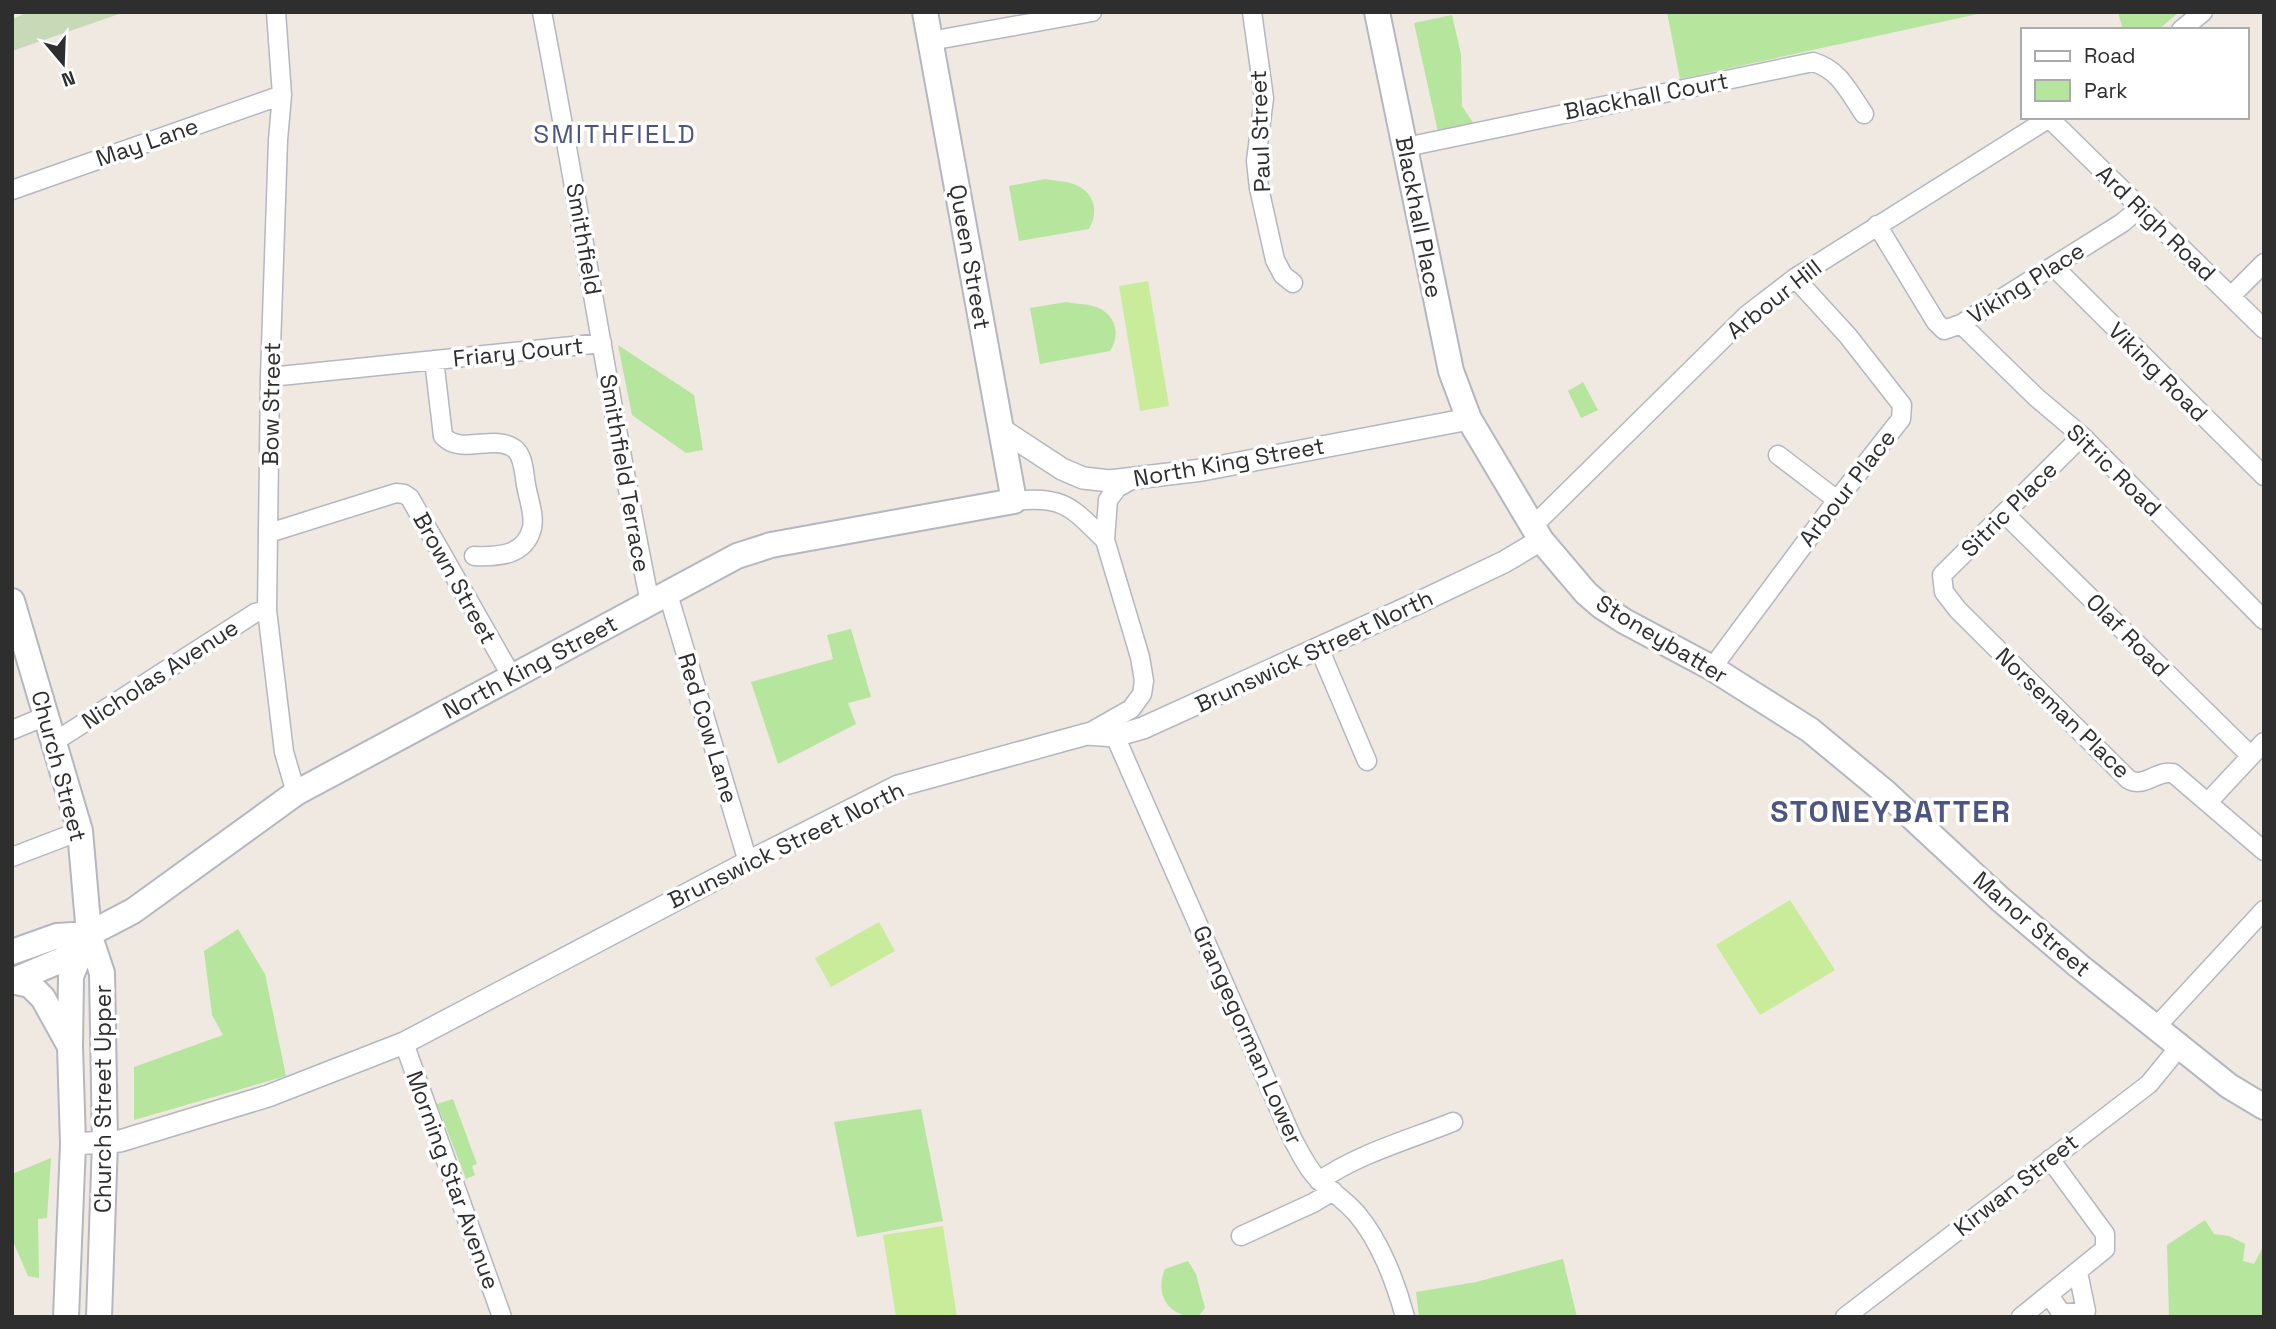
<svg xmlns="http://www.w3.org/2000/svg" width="2276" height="1329" font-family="'Space Grotesk',sans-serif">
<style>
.green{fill:#b6e59e}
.cemetery{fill:#c8d9b8}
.pitch{fill:#c9ec9a}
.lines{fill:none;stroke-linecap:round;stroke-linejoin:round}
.minor-casing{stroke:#b4b7c1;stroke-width:21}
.tertiary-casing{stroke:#b4b7c1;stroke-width:24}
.secondary-casing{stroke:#b4b7c1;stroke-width:28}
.minor{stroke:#fff;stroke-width:18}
.tertiary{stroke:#fff;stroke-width:21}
.secondary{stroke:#fff;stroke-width:24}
.labels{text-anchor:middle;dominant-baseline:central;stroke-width:7;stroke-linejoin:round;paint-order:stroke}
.street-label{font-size:23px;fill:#2e2e2e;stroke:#fff}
.quarter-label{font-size:26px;letter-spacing:2px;fill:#4d5680;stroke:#fff}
.district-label{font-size:30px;font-weight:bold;letter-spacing:2px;fill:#4d5680;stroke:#fff}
</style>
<rect width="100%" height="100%" fill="#efe9e1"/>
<path class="green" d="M1667,12H1987L1680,79Z
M2118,12H2179L2158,30H2123Z
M1452,15L1461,54L1462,106L1474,124L1438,132L1414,23Z
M1045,179C1055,181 1069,181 1078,186C1096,195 1098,213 1089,229L1019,241L1009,186Z
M1066,302C1076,304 1090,304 1099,308C1117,317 1120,336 1110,351L1040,364L1030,308Z
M618,345L694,395L703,450L686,453L632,415Z
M1583,382L1598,410L1581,418L1568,391Z
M851,629L871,697L848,703L856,724L778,764L751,682L833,659L827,635Z
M238,929L265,974L286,1076L134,1120V1067L223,1035L212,1015L204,951Z
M453,1099L477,1164L472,1166L475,1175L466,1179L437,1104Z
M921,1109L943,1221L857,1237L834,1122Z
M51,1158L47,1218L38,1219L39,1278L28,1276L12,1239V1174Z
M2205,1220L2214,1234L2229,1236L2245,1244L2243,1261L2254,1264L2264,1245V1317H2169L2167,1245Z
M1563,1259L1577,1317H1419L1416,1292L1476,1282Z
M1188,1261L1196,1274L1205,1308L1198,1317C1169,1317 1154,1296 1165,1269Z"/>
<path class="cemetery" d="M21,12H125L12,51V19L22,15Z"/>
<path class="pitch" d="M1148,281L1169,406L1140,411L1119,286Z
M1790,900L1835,970L1760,1015L1716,945Z
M879,922L895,951L831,987L815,958Z
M943,1226L957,1317H896L883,1235Z"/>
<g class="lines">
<defs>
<path id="minor" d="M276,12L282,95L278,140L270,377L267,610L284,752L296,793
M542,12C580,209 610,407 650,603
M1252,12L1264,98L1256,161L1259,188L1275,260L1283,275L1293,283
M2181,30L2203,12
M930,41L1092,12
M2049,118L2264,329
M1406,147L1813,62C1840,70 1848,91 1864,114
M12,190L282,95
M1877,225L1936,322L1944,330L1961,324L2122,223L2140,208
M2053,266L2264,476
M2231,296L2264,263
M1961,324L2037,398L2082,436L2264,620
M434,360L443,436C461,456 494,433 515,449C524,457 524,474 526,485C528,497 535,516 532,528C525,556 498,557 474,556
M270,377L602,343
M2082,436L1942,575L1944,592L1958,610L2128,779C2144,789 2156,770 2173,773L2264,851
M1778,455L1837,500
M1014,501C1064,495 1072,508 1105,540
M2005,514L2251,756
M1533,526L1747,315L1795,278L2051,117
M269,533L396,493L404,494L410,498L512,677
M668,594L748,862
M1319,648L1367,761
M1712,668L1837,500L1901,419L1902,405L1848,336L1795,278
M12,730L46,716
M1087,734L1131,709L1142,694L1144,681L1140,657L1105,540L1108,500L1117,488L1133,479
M1115,736L1293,1140C1301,1154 1308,1170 1320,1181C1332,1192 1346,1201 1357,1214C1380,1241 1396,1283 1405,1317
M54,742L255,613L267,610
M2208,802L2264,742
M12,857L80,831
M2156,1027L2264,910
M404,1043L502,1317
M1319,1181C1360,1153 1408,1140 1453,1122
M1241,1236L1313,1203L1333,1191
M2049,1295L2062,1314L2086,1311L2078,1272
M1845,1317L2149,1084L2180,1046
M2021,1317L2105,1249V1234L2050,1159"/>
<path id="tertiary" d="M1001,429L1062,469L1083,478L1110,481L1202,470L1469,419
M73,1144L120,1141L268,1096L404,1043L748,862L898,786L1087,734L1115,736L1143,728L1420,602L1504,562L1541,540"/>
<path id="secondary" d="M1377,12L1451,371L1469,419L1541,540L1586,593L1601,606L1624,621L1712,668L1810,730L1885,792L2000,899L2079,966L2229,1086L2264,1107
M12,601L80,831L89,934L102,973L105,1142L99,1317
M12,952L57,936L89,934
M12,981L64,959L89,934L133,911L296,793L737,556L771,545L1014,501L925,12
M12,981L30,985L43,998L68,1043
M66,1317L73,1144L70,1047L71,976L84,945"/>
</defs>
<use href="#minor" class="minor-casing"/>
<use href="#tertiary" class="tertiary-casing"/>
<use href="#secondary" class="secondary-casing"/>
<use href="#minor" class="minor"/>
<use href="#tertiary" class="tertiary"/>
<use href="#secondary" class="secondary"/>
</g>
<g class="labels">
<g class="street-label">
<text transform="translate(1646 96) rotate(-11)">Blackhall Court</text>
<text transform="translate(1260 131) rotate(-92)">Paul Street</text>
<text transform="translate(147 142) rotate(-19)">May Lane</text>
<text transform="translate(1419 217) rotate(79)">Blackhall Place</text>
<text transform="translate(2156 223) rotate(44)">Ard Righ Road</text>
<text transform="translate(584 239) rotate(80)">Smithfield</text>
<text transform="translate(970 257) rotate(80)">Queen Street</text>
<text transform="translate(2026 283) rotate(-32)">Viking Place</text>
<text transform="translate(1774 299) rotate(-38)">Arbour Hill</text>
<text transform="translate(518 352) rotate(-6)">Friary Court</text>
<text transform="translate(2158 372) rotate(45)">Viking Road</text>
<text transform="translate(271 404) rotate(-89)">Bow Street</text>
<text transform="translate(1229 462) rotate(-10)">North King Street</text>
<text transform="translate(2114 470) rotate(44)">Sitric Road</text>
<text transform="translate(625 473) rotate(80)">Smithfield Terrace</text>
<text transform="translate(1847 488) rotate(-52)">Arbour Place</text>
<text transform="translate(2009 509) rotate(-45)">Sitric Place</text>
<text transform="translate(455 578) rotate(61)">Brown Street</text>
<text transform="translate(2128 635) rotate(45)">Olaf Road</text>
<text transform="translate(1662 639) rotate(31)">Stoneybatter</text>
<text transform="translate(1314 651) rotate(-25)">Brunswick Street North</text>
<text transform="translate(530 667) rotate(-28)">North King Street</text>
<text transform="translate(160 674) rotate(-33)">Nicholas Avenue</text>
<text transform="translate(2063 713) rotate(44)">Norseman Place</text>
<text transform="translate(708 728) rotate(73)">Red Cow Lane</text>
<text transform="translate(59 766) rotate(75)">Church Street</text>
<text transform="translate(786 845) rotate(-26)">Brunswick Street North</text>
<text transform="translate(2032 924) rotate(41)">Manor Street</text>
<text transform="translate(1248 1035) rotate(66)">Grangegorman Lower</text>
<text transform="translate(103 1099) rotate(-90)">Church Street Upper</text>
<text transform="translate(453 1180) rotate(70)">Morning Star Avenue</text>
<text transform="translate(2016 1185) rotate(-38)">Kirwan Street</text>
</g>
<g class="quarter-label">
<text x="615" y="134">SMITHFIELD</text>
</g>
<g class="district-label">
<text x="1891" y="811">STONEYBATTER</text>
</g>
</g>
<rect width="2276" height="1329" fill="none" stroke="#2e2e2e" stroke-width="28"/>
<rect x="2021" y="28" width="228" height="91" fill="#ffffff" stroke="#ababab" stroke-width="2"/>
<rect x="2035" y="51" width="35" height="10" fill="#ffffff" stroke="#ababab" stroke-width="2"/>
<text x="2084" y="63" font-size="21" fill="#2e2e2e">Road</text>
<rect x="2035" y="80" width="35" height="21" fill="#b6e59e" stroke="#ababab" stroke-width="2"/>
<text x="2084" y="98" font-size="21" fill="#2e2e2e">Park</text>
<g transform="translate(63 63) rotate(161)" stroke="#ffffff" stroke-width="5" paint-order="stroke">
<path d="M0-5L12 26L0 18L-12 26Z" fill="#2e2e2e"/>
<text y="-10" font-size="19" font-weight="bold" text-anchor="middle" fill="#2e2e2e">N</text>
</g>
</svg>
